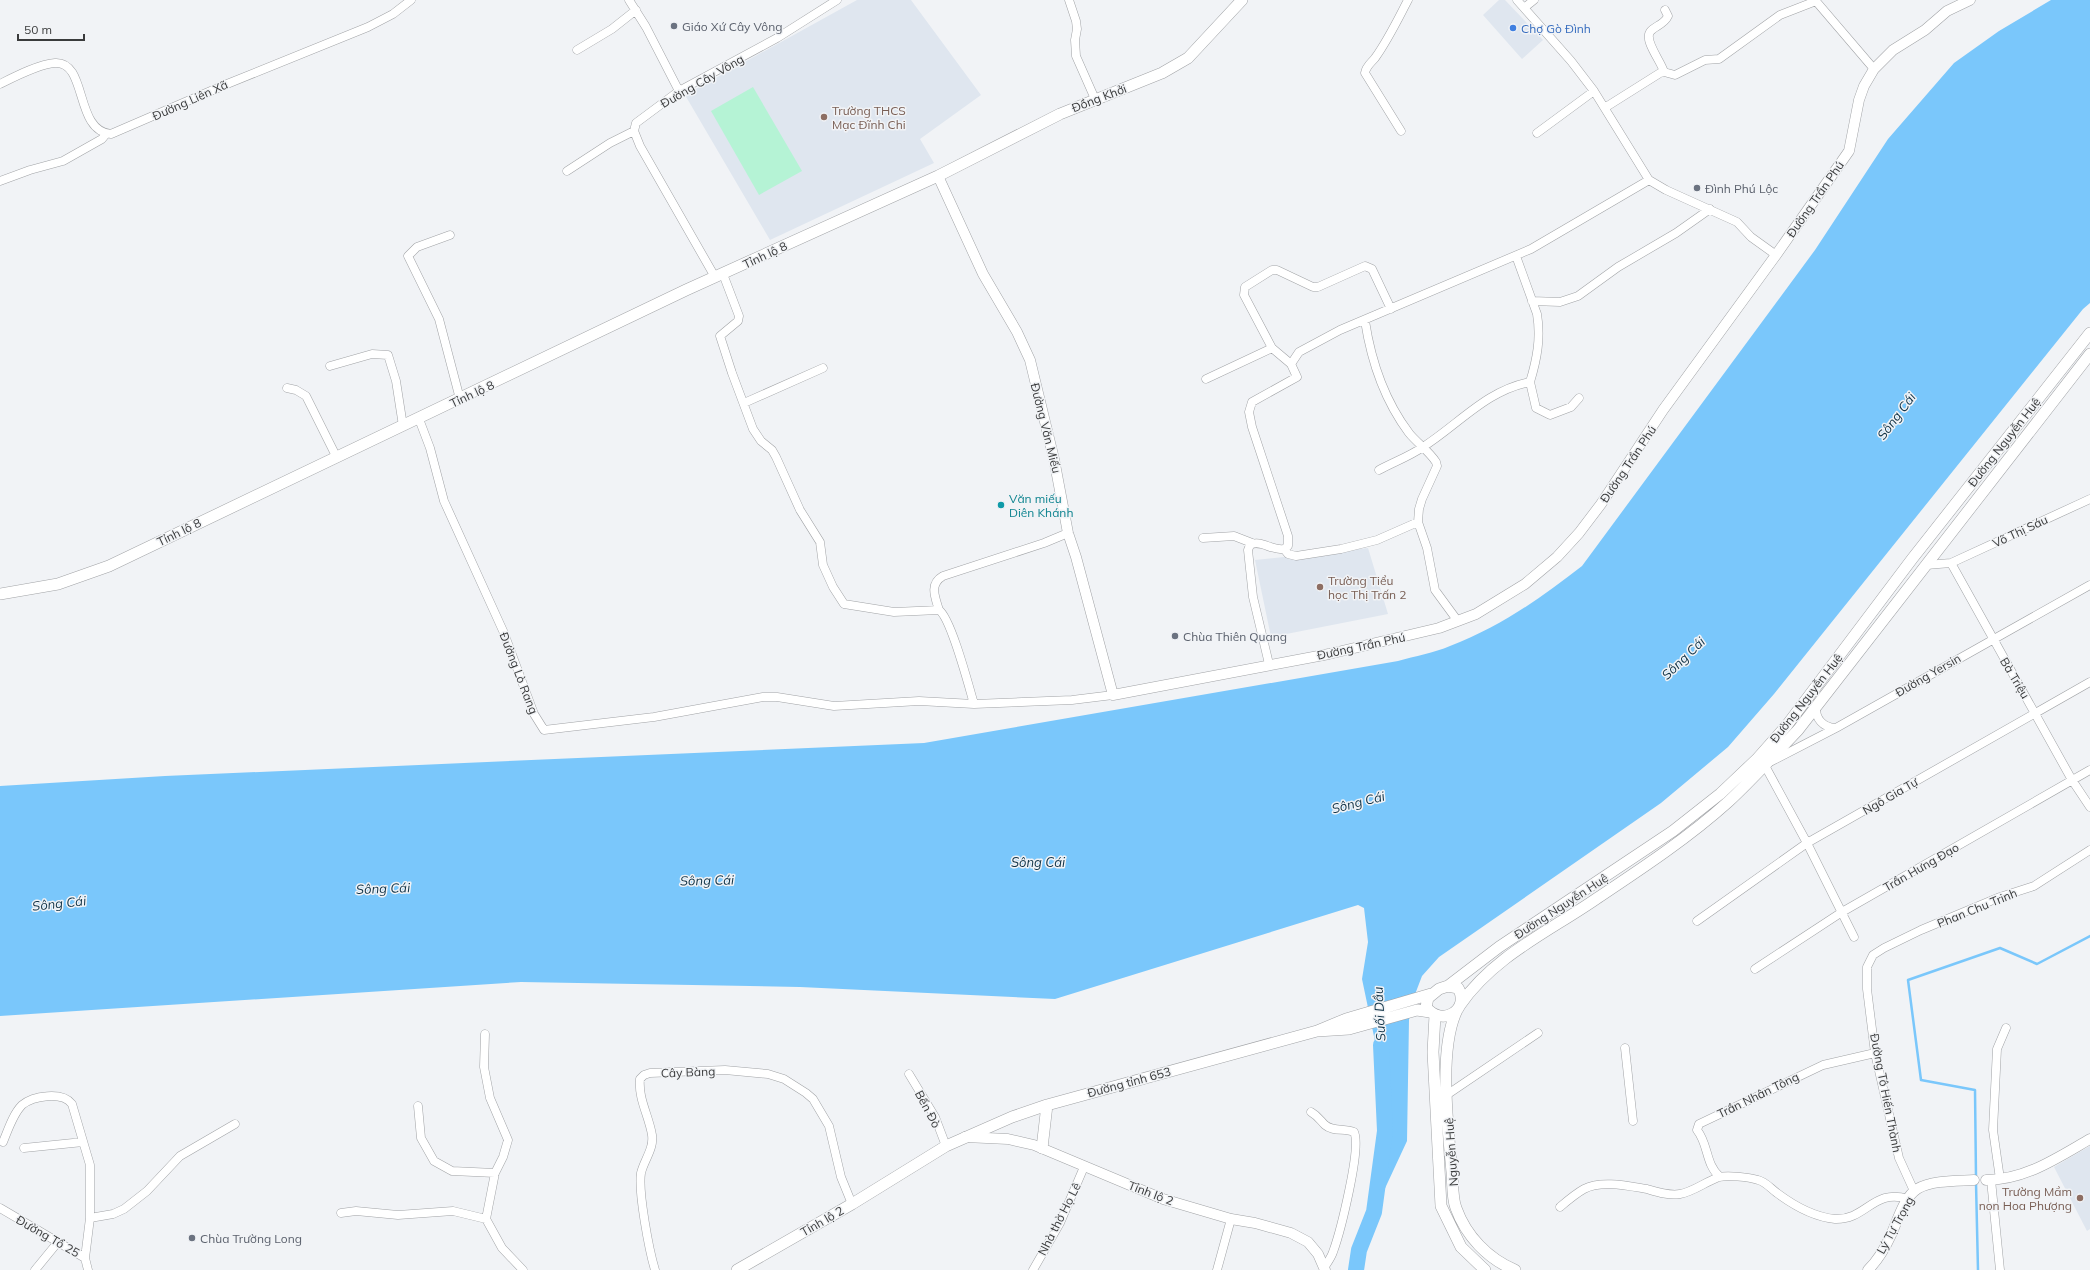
<svg xmlns="http://www.w3.org/2000/svg" width="2090" height="1270" font-family="Mulish,sans-serif">
<style>
.built{fill:#dfe6ef}
.green{fill:#b5f3d5}
.water{fill:#7ac7fb}
.lines{fill:none;stroke-linecap:round;stroke-linejoin:round}
.stream{stroke:#7ac7fb;stroke-width:2.5}
.river{stroke:#7ac7fb;stroke-width:16}
.minor-casing{stroke:#a1a3a6;stroke-width:9}
.tertiary-casing{stroke:#a1a3a6;stroke-width:11}
.secondary-casing{stroke:#a1a3a6;stroke-width:12}
.minor{stroke:#fff;stroke-width:8}
.tertiary{stroke:#fff;stroke-width:10}
.secondary{stroke:#fff;stroke-width:11}
.worship-dot{fill:#6b7280;stroke:#f1f3f6;stroke-width:1.5}
.shop-dot{fill:#3f7fe0;stroke:#f1f3f6;stroke-width:1.5}
.education-dot{fill:#8d6e63;stroke:#f1f3f6;stroke-width:1.5}
.culture-dot{fill:#0f9aa8;stroke:#f1f3f6;stroke-width:1.5}
.labels{text-anchor:middle;dominant-baseline:central;stroke-width:3;stroke-linejoin:round;paint-order:stroke}
.worship-label{font-size:12px;fill:#5b616d;stroke:#f1f3f6;text-anchor:start}
.shop-label{font-size:12px;fill:#366cbe;stroke:#f1f3f6;text-anchor:start}
.street-label{font-size:12px;fill:#3a3b3c;stroke:#f1f3f6}
.education-label{font-size:12px;fill:#785e54;stroke:#f1f3f6;text-anchor:start}
.culture-label{font-size:12px;fill:#0d838f;stroke:#f1f3f6;text-anchor:start}
.water-label{font-size:13px;font-style:italic;fill:#103347;stroke:#f1f3f6}
</style>
<rect width="100%" height="100%" fill="#f1f3f6"/>
<path class="built" d="M857,0H911L981,95L920,139L934,163L770,240L685,95Z
M1499,0H1505L1543,40L1522,59L1483,15Z
M1368,548L1388,614L1271,637L1255,560Z
M2090,1146V1229L2087,1231L2054,1167Z"/>
<path class="green" d="M753,87L802,171L759,195L711,111Z"/>
<path class="water" d="M2051,0H2090V303L2083,309L1774,694L1728,747L1661,803L1439,957L1422,976L1414,997L1409,1020L1407,1141L1374,1212L1387,1136L1390,1078L1380,1065L1362,979L1368,942L1364,908L1358,905L1055,999L800,987L521,982L0,1016V786L165,776L924,743L1398,661C1415,656 1434,653 1450,646C1502,626 1539,599 1582,566L1815,250L1888,139L1954,63L1999,31Z"/>
<g class="lines">
<path class="stream" d="M1976,1178L1975,1090L1921,1080L1908,980L2000,948L2037,964L2090,936
M1976,1183L1978,1270"/>
<path class="river" d="M1356,1270L1359,1250L1374,1212L1385,1131L1381,1045"/>
<defs>
<path id="minor" d="M629,0L646,27L679,91
M1069,0L1076,21L1077,29L1075,40L1076,56L1095,99
M1517,0L1571,61L1594,91L1649,180L1666,190L1737,222L1751,237L1776,255
M1815,0L1874,69
M1524,8L1534,0
M577,50L612,29L636,10
M1664,72C1661,61 1644,41 1650,32C1654,26 1664,25 1668,16L1665,10
M0,84C14,77 39,64 55,63C88,61 74,131 111,134L227,84L368,27L393,14L411,0
M1606,107L1660,73L1664,72L1675,75L1705,60L1719,59L1780,15L1816,1
M1401,131L1365,73C1366,66 1371,63 1375,58C1388,40 1398,19 1408,0
M1537,133L1594,91
M567,171L610,143L634,131
M0,181L30,170L63,161L102,139L106,134
M450,235L417,247L408,256L439,319L460,399
M723,274L739,316L738,321L720,336L732,373L753,429L761,441L772,450L776,457L800,510L820,542L823,565L833,587L844,604L894,612L939,610C951,618 969,687 974,704
M715,277L640,146L634,131L636,123L679,91L777,38L837,0
M1532,301L1560,302L1578,296L1618,267L1676,233L1710,209
M1365,321C1371,360 1385,401 1409,433C1417,443 1429,451 1436,462L1437,466L1422,499L1419,509L1418,522L1427,548L1435,590L1457,620
M1291,364L1299,352L1340,330L1531,249L1649,180
M330,366L372,354L388,355L396,381L403,426
M1206,379L1272,348
M1530,382L1536,408L1550,415L1571,407L1579,398
M287,388L296,390L306,396L337,458
M744,403L823,368
M419,419L430,448L444,501L504,633L534,714L544,730L654,717L763,697H777L834,706L919,701L974,704L1072,700L1113,695
M1379,470C1394,462 1410,456 1423,447C1459,424 1487,390 1530,382C1537,359 1541,338 1537,314L1516,256
M1203,538L1234,536L1252,543
M1284,549L1288,554L1296,556L1341,549L1377,540L1418,522
M1951,563L2072,780L2090,807
M1926,565L1951,563L2090,499
M939,610C935,597 929,584 943,576L1044,543L1068,533
M1269,664L1253,597L1248,550L1250,545C1260,539 1272,551 1284,549L1288,546V536L1252,427L1249,412L1252,402L1297,377L1291,364L1272,348L1244,295L1245,287L1272,270H1277L1313,287H1318L1365,266L1372,269L1391,309
M1816,706C1815,719 1823,727 1835,728
M1772,761L1836,728L2090,585
M1763,762L1807,843L1854,937
M1697,921L1807,843L2090,682
M1755,969L1842,912L2090,770
M485,1034L484,1067L490,1098L508,1140L503,1157L495,1173L486,1219L502,1248L523,1270
M1625,1048L1633,1121
M909,1074L935,1117L946,1146
M1448,1094L1538,1033
M418,1106L421,1138L434,1161L452,1171L495,1173
M1311,1112C1318,1116 1320,1120 1325,1125C1333,1132 1345,1128 1354,1132C1362,1147 1340,1233 1333,1252C1331,1258 1327,1263 1324,1268
M3,1142C8,1130 13,1114 22,1105C33,1096 62,1091 72,1104L90,1165V1218L85,1258
M24,1148L83,1142
M1720,1177C1705,1164 1709,1145 1697,1130L1699,1124L1823,1065L1875,1053
M2000,1179L1993,1130L1997,1049L2006,1028
M1991,1180L2000,1270
M1914,1191L1899,1158L1875,1053L1867,989V967L1873,955L1884,948L1921,930L2000,897L2034,886L2090,850
M1560,1207C1567,1201 1575,1194 1584,1189C1601,1180 1628,1186 1647,1189C1657,1192 1669,1196 1680,1194C1693,1192 1705,1182 1719,1177C1727,1175 1749,1177 1758,1180C1766,1182 1770,1188 1777,1193C1793,1205 1815,1217 1835,1219C1867,1220 1873,1188 1908,1199
M0,1208L85,1258L88,1270
M341,1213L356,1211L398,1215L453,1211L486,1219
M90,1218L113,1214L124,1209L147,1191L180,1156L235,1124
M35,1270L58,1242
M655,1270C649,1250 638,1192 641,1173C644,1160 654,1149 652,1135C649,1116 638,1099 640,1079L644,1075L650,1073L725,1070L768,1074L784,1079L806,1093L813,1099L829,1126L841,1177L852,1204
M1033,1270L1060,1223L1084,1167
M1217,1270L1231,1219"/>
<path id="tertiary" d="M938,176L983,274L1017,332L1030,360L1054,459L1068,533L1076,557L1113,695L1329,654L1439,628L1476,614L1525,584L1557,557L1579,533L1601,504L1663,410L1776,255L1849,151L1859,100L1864,86L1874,69L1893,50L1925,30L1947,11L1970,0
M965,1137L1008,1139L1034,1145L1163,1199L1231,1219L1255,1223L1291,1233L1308,1242L1318,1254L1325,1270
M1986,1180C2025,1180 2057,1158 2090,1139
M1868,1270C1877,1261 1885,1248 1890,1237C1897,1223 1903,1198 1917,1189C1932,1180 1957,1181 1974,1180"/>
<path id="secondary" d="M0,594L58,584L109,566L686,290L938,176L1060,114L1162,73L1188,58L1242,0
M1448,986L1499,947L1673,831L1720,794L1758,758L1787,725L1912,559L2090,333
M1448,986L1458,988C1471,1009 1442,1028 1426,1007L1428,998L1439,989Z
M1460,1005C1494,956 1548,932 1596,899C1641,869 1688,838 1728,802C1753,779 1775,754 1798,730L2090,354
M1457,1010C1438,1049 1448,1128 1452,1172C1453,1183 1452,1198 1456,1208C1466,1236 1488,1259 1515,1270
M1430,1012L1417,1010L1349,1029L1317,1031L1346,1019L1431,994
M1435,1015L1433,1052L1441,1206L1461,1247L1485,1270
M1042,1148L1047,1105
M737,1270L852,1204L946,1146L1012,1117L1047,1105L1317,1031"/>
</defs>
<use href="#minor" class="minor-casing"/>
<use href="#tertiary" class="tertiary-casing"/>
<use href="#secondary" class="secondary-casing"/>
<use href="#minor" class="minor"/>
<use href="#tertiary" class="tertiary"/>
<use href="#secondary" class="secondary"/>
</g>
<g class="worship-dot">
<circle cx="674" cy="26" r="4"/>
<circle cx="1697" cy="188" r="4"/>
<circle cx="1175" cy="636" r="4"/>
<circle cx="192" cy="1238" r="4"/>
</g>
<circle class="shop-dot" cx="1513" cy="28" r="4"/>
<g class="education-dot">
<circle cx="824" cy="117" r="4"/>
<circle cx="1320" cy="587" r="4"/>
<circle cx="2080" cy="1198" r="4"/>
</g>
<circle class="culture-dot" cx="1001" cy="505" r="4"/>
<g class="labels">
<g class="worship-label">
<text x="682" y="26">Giáo Xứ Cây Vông</text>
<text x="1705" y="188">Đình Phú Lộc</text>
<text x="1183" y="636">Chùa Thiên Quang</text>
<text x="200" y="1238">Chùa Trường Long</text>
</g>
<g class="shop-label">
<text x="1521" y="28">Chợ Gò Đình</text>
</g>
<g class="street-label">
<text transform="translate(702 81) rotate(-30)">Đường Cây Vông</text>
<text transform="translate(1099 98) rotate(-21)">Đồng Khởi</text>
<text transform="translate(190 100) rotate(-24)">Đường Liên Xã</text>
<text transform="translate(1815 199) rotate(-55)">Đường Trần Phú</text>
<text transform="translate(765 255) rotate(-25)">Tỉnh lộ 8</text>
<text transform="translate(472 394) rotate(-25)">Tỉnh lộ 8</text>
<text transform="translate(1046 428) rotate(76)">Đường Văn Miếu</text>
<text transform="translate(2004 442) rotate(-52)">Đường Nguyễn Huệ</text>
<text transform="translate(1628 464) rotate(-56)">Đường Trần Phú</text>
<text transform="translate(2020 531) rotate(-25)">Võ Thị Sáu</text>
<text transform="translate(179 532) rotate(-26)">Tỉnh lộ 8</text>
<text transform="translate(1361 646) rotate(-12)">Đường Trần Phú</text>
<text transform="translate(519 673) rotate(69)">Đường Lò Rang</text>
<text transform="translate(1928 675) rotate(-30)">Đường Yersin</text>
<text transform="translate(2015 678) rotate(59)">Bà Triệu</text>
<text transform="translate(1806 698) rotate(-52)">Đường Nguyễn Huệ</text>
<text transform="translate(1890 796) rotate(-30)">Ngô Gia Tự</text>
<text transform="translate(1921 867) rotate(-30)">Trần Hưng Đạo</text>
<text transform="translate(1561 906) rotate(-33)">Đường Nguyễn Huệ</text>
<text transform="translate(1977 908) rotate(-22)">Phan Chu Trinh</text>
<text transform="translate(688 1072) rotate(-2)">Cây Bàng</text>
<text transform="translate(1129 1082) rotate(-15)">Đường tỉnh 653</text>
<text transform="translate(1886 1093) rotate(79)">Đường Tô Hiến Thành</text>
<text transform="translate(1758 1095) rotate(-26)">Trần Nhân Tông</text>
<text transform="translate(928 1109) rotate(62)">Bến Đò</text>
<text transform="translate(1451 1152) rotate(-94)">Nguyễn Huệ</text>
<text transform="translate(1151 1193) rotate(21)">Tỉnh lộ 2</text>
<text transform="translate(1059 1219) rotate(-63)">Nhà thờ Họ Lê</text>
<text transform="translate(822 1221) rotate(-30)">Tỉnh lộ 2</text>
<text transform="translate(1895 1225) rotate(-61)">Lý Tự Trọng</text>
<text transform="translate(48 1236) rotate(30)">Đường Tổ 25</text>
</g>
<g class="education-label">
<text x="832" y="110">Trường THCS<tspan x="832" dy="14">Mạc Đĩnh Chi</tspan></text>
<text x="1328" y="580">Trường Tiểu<tspan x="1328" dy="14">học Thị Trấn 2</tspan></text>
<text x="2072" y="1191" text-anchor="end">Trường Mầm<tspan x="2072" dy="14">non Hoa Phượng</tspan></text>
</g>
<g class="culture-label">
<text x="1009" y="498">Văn miếu<tspan x="1009" dy="14">Diên Khánh</tspan></text>
</g>
<g class="water-label">
<text transform="translate(1896 416) rotate(-53)">Sông Cái</text>
<text transform="translate(1683 658) rotate(-44)">Sông Cái</text>
<text transform="translate(1358 802) rotate(-14)">Sông Cái</text>
<text x="1038" y="862">Sông Cái</text>
<text transform="translate(707 880) rotate(-1)">Sông Cái</text>
<text transform="translate(383 888) rotate(-2)">Sông Cái</text>
<text transform="translate(59 903) rotate(-6)">Sông Cái</text>
<text transform="translate(1379 1014) rotate(-93)">Suối Dầu</text>
</g>
</g>
<path d="M18 34v6h66v-6" fill="none" stroke="#3a3b3c" stroke-width="2"/>
<text x="24" y="34" font-size="12" fill="#3a3b3c" stroke="#f1f3f6" stroke-width="3" paint-order="stroke">50 m</text>
</svg>
